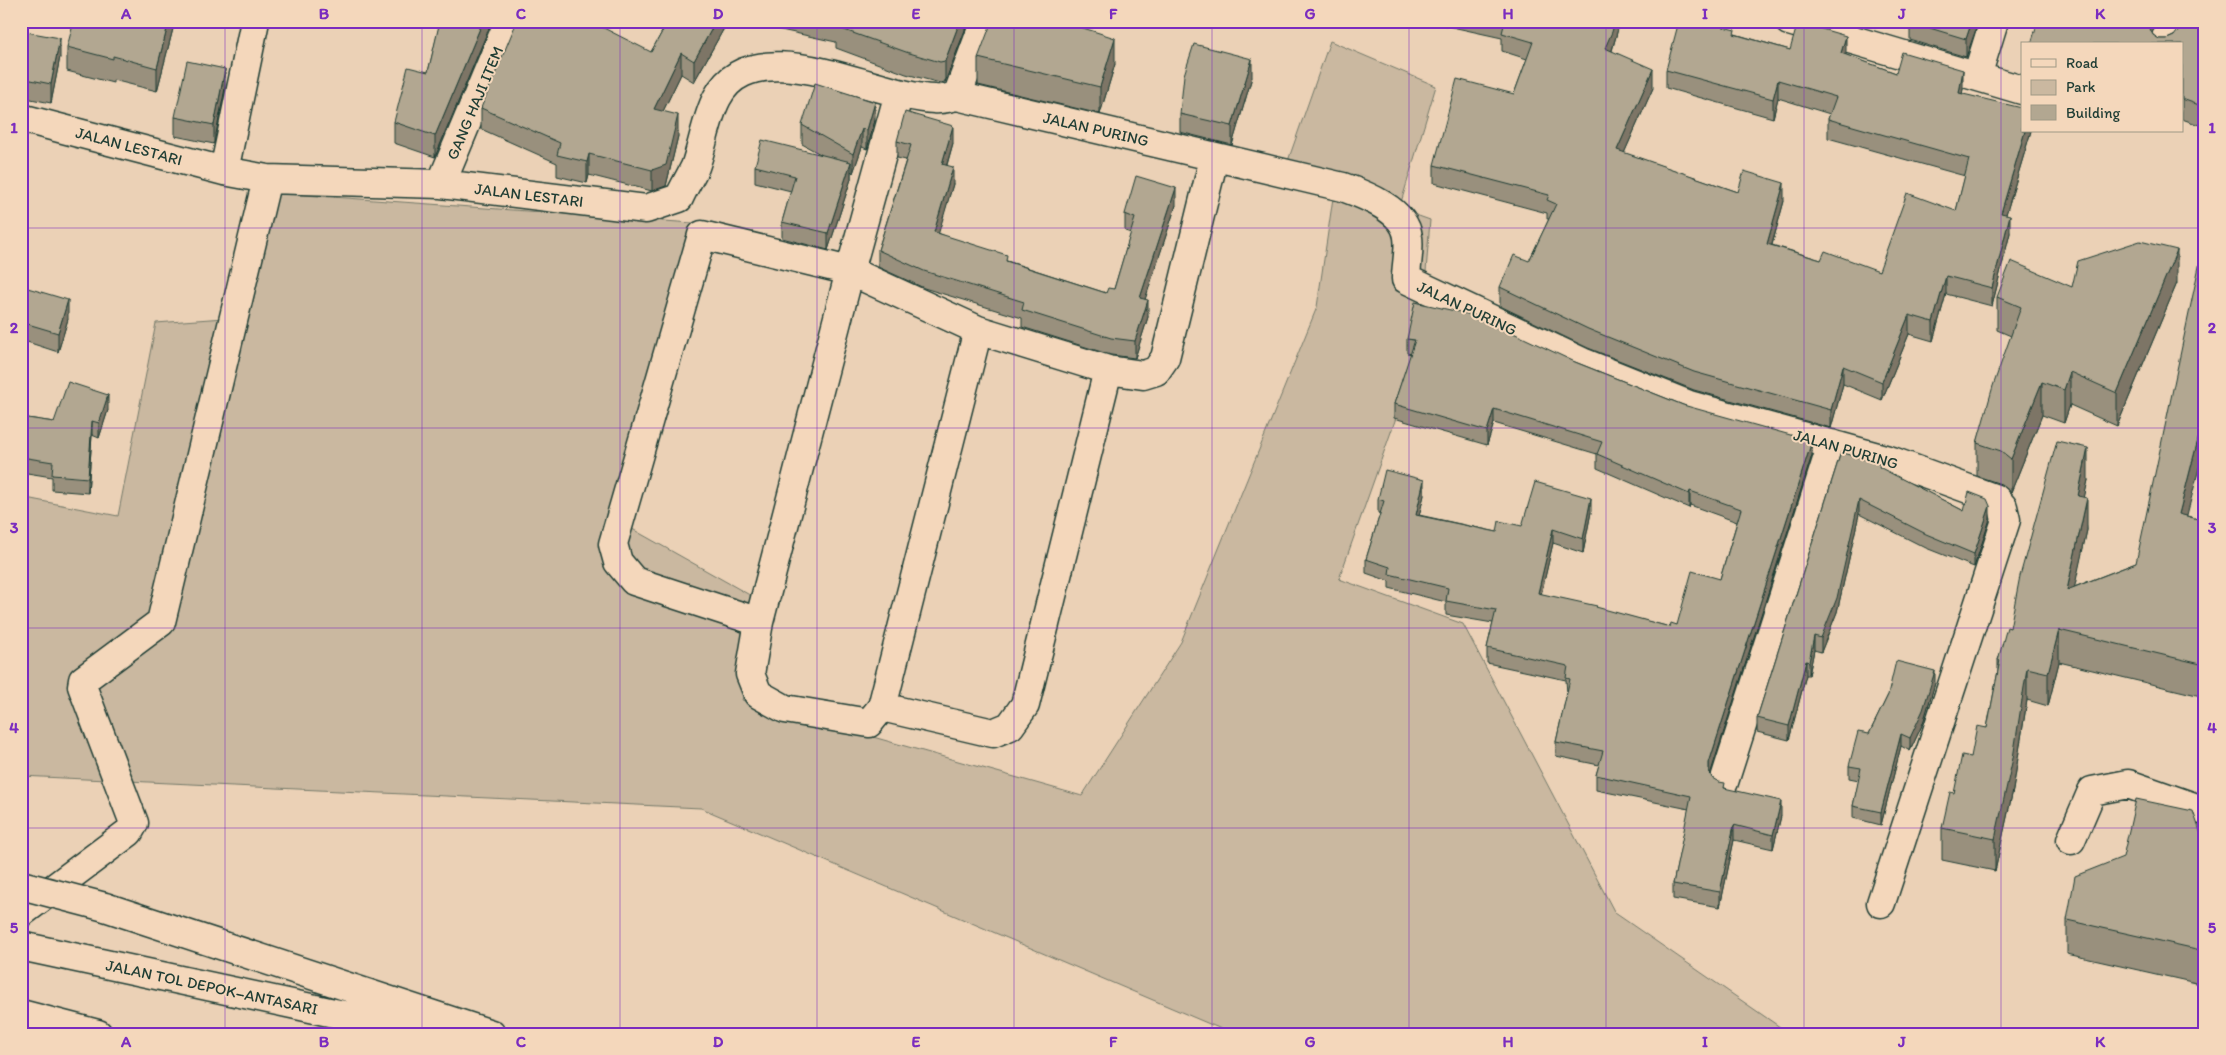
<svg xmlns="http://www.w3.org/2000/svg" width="2226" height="1055" font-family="Itim,sans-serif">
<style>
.green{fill:#cab8a0;stroke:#747a6a}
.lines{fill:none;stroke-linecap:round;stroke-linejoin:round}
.minor-casing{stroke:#1f3d34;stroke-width:31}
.highway-casing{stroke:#1f3d34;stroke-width:31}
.minor{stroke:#f4d7bb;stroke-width:28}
.highway{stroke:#f4d7bb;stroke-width:28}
.highway-bridge-casing{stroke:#1f3d34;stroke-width:31;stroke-linecap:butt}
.highway-bridge{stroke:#f4d7bb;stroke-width:28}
.wall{fill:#99907d;stroke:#1f3d34}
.shaded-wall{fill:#7d7566;stroke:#1f3d34}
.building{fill:#b2a791;stroke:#1f3d34}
.grid{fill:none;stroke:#7b2cbf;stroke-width:1;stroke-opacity:0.55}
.labels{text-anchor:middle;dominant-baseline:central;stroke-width:4;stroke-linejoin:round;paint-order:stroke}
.street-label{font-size:16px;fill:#1f3d34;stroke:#f4d7bb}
.neatline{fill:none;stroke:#7b2cbf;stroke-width:2}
.grid-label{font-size:16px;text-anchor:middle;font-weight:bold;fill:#7b2cbf}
</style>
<rect width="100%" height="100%" fill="#ebd1b6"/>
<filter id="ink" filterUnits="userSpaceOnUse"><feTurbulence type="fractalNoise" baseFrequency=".02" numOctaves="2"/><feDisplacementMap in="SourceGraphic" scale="10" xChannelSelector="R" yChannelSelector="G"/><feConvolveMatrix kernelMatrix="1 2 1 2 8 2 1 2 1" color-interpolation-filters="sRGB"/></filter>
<g filter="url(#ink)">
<path class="green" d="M1330,41L1436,86L1399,209L1430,220L1420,350L1339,579L1463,624L1615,913L1790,1034H1233L701,808L21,776V497L118,516L156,323L237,317L277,193L706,224L618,521L771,607L742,700L1082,796L1181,642L1317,307L1334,191L1282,178Z"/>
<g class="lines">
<defs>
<path id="minor" d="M1789,21L2022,90
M2164,44L2171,21
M1977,76L1994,21
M899,93L850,271L759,622L750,674L758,694L785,709L869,723L882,707L978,330
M957,96L985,21
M21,118L224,171L267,179L441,184L646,209L679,198C684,187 690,177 695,167C703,145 706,119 717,98C753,27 876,97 934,99C942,100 950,97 957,96L1343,187C1365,195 1405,210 1408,237C1410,250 1406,266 1406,279L1582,362L1689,405L1892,461L1996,499L2003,507L2006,520L1881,903
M224,171L255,21
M441,184L509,21
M759,622L634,581L618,562L613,544L702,235L850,271L978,330L1108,370L1143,375L1156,371L1165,358L1214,158
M882,707L993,733L1010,726L1025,705L1108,370
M1724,782L1832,444
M2071,840L2092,791L2128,784L2205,811
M21,913L129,832L134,823L82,686L83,680L161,622L267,179"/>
<path id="highway" d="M105,907L491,1034
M21,946L432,1034
M21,1014L98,1034"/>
</defs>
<use href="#minor" class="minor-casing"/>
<use href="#highway" class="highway-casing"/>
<use href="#minor" class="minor"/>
<use href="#highway" class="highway"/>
<defs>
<path id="highway-bridge" d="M21,885L105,907"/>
</defs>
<use href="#highway-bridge" class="highway-bridge-casing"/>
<use href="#highway-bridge" class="highway-bridge"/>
</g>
<path class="wall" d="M175,21L157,91L113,80V83L67,71V47Z
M432,21H492L435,157L394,143V122L428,72L440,23Z
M668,21H728L694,82L681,74L663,111L678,136L666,186L652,191L589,175L587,183L557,176V163L481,129V108L651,52Z
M740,21H965V30L945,82L940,83L906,74L836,48V42Z
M1373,21H1389L1388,24Z
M1425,21H1620L1612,51L1653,88L1624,153L1738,192L1784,201L1772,245L1821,260L1879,271L1956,211L1965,176L1828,138V119L1830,114L1778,98L1773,118L1666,88V70L1735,34L1790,50L1846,55L1896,73L1963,89L1962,93L2022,131H2031L2006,214L2010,233L1992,306L1946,294L1933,341L1909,334L1882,400L1843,384L1831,428L1694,390L1588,348L1500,306V287L1529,261L1549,219H1547V213L1434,183V165L1514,94L1527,59L1502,51V38Z
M1844,21H1855L1854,24Z
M1877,21H1979L1966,57L1910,40V30Z
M2038,21L2152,33L2153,35L2159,39H2167L2205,21V127L2182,119V44Z
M21,31L60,57L51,103L21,97Z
M978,58L1115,64L1100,114L978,85Z
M1252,77L1232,145L1180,132V114Z
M225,88L214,144L175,136V117Z
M875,120L867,149L862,147L853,173L851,171V179L828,250L782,238V222L791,191L755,182V166L822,155L802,144V125Z
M897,141L953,143L947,165L953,184L938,233L1007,261L1106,293L1114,289L1131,233L1125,231V214L1176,205L1145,299L1148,317L1135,358L1111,355L1022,327V318L924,288L878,267V250L906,160L897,158Z
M2177,283L2117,426L2070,405L2064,423L2042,415L2011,492L2001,484L1977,476V443L2011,336L1997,330V297L2072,287Z
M21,286L68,319L58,352L21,340Z
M1407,339L1575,362L1683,405L1812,455L1710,774L1712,778L1725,788L1781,816L1773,849L1734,840L1720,907L1673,899V884L1689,809L1596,790V775L1599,765L1556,756V742L1567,693L1566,680L1487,663V648L1493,623L1446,615V602L1389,588V581L1366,573V559L1380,514L1378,513V499L1424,495L1419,515L1497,532L1591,512L1583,553L1553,543L1541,594L1670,627L1677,625L1720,579L1737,522L1690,505L1689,508L1597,468V454L1494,423L1487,445L1394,418V404L1411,354L1407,353Z
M108,410L99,438L92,435L88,493L52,490V477L21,472V417L54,422Z
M1841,452L1880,468L1964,511L1990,519L1974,567L1926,548L1859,514L1837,612L1821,652L1814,650L1809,675H1806L1789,740L1757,732V718Z
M2088,480L2084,497L2087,530L2074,587L2136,563L2187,516L2205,521V697L2059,662L2048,706L2027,700L2013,790L1995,871L1942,860V828L1954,793L1971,757L1987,728L1998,671V660L2010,628Z
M1935,683L1923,723L1910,751L1901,746L1881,825L1853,818V806L1859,780L1849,778V766L1869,734L1888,695Z
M2203,840L2205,841V985L2067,954V920Z"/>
<path class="shaded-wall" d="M169,21H175L157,91V68Z
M483,21H492L435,157V136Z
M716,21H728L694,82V61Z
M960,21H965V30L945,82V61Z
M1615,21H1620V22L1612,50L1605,66V48Z
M1972,21H1979L1966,57V39Z
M2150,21H2155L2150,44L2149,27Z
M1846,36V54L1841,71V53Z
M60,38V57L51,103V84Z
M1115,38V64L1100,114V87Z
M681,53V74L654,130V109Z
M1252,59V77L1232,145V126Z
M225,69V88L214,144V125Z
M1653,69V88L1617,169V150Z
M1963,70V89L1959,111V93Z
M1778,80V98L1773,118V99Z
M875,102V120L867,149V130Z
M678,115V136L666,186L652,191V170Z
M953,126V143L942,181V164Z
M862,129V147L853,173V154Z
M2025,131H2031L2001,231V213Z
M589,154V175L587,183V162Z
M851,162V179L828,250V233Z
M953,167V184L934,249V232Z
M1784,183V201L1767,262V244Z
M1176,188V205L1140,315V298Z
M2010,215V233L1992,306V288Z
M2177,250V283L2117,426V393Z
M1946,276V294L1933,341V322Z
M68,300V319L58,352V333Z
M1148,300V317L1135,358V341Z
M1909,315V334L1882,400V382Z
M1843,366V384L1831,428V410Z
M2070,372V405L2064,423V390Z
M2042,382V415L2011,492V459Z
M108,395V410L99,438V423Z
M1494,409V423L1487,445V431Z
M2205,412V445L2179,546V514Z
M92,421V435L88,493V478Z
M1812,441V455L1709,778V763Z
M2088,448V480L2078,528V496Z
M1424,480V495L1416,529V515Z
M1690,491V505L1689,508V494Z
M1591,498V512L1583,553V539Z
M2087,498V530L2067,622V590Z
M1859,500V514L1837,612L1821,652V638Z
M1990,506V519L1974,567V554Z
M1553,529V543L1538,608V593Z
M2059,630V662L2048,706V673Z
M1814,636V650L1809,675V662Z
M1806,661V675L1789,740V726Z
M2027,668V700L2013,790L1995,871V839Z
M1935,671V683L1923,723L1910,751V738Z
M1901,734V746L1881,825V812Z
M1781,801V816L1773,849V835Z
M1734,825V840L1720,907V892Z"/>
<path class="building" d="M74,21H169L157,68L113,56V59L67,47Z
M440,21H483L435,136L394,122L408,67L428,72Z
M517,21H590L651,52L668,21H716L694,61L681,53L654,109L678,115L666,165L652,170L589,154L587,162L557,155L560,143L481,108Z
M838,21H960L945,61L940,62L906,52L836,27Z
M992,21H1061L1115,38L1100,87L978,58Z
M1505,21H1615L1612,32L1605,48L1653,69L1617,150L1738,192L1744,171L1784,183L1767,244L1821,260L1825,251L1879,271L1907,193L1956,211L1969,159L1828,119L1836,97L1778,80L1773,99L1666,70L1679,21H1701L1735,30L1734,34L1790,50L1798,22L1846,36L1841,53L1896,73L1902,52L1963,70L1959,93L2022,108V131H2025L2001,213L2010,215L1992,288L1946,276L1933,322L1909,315L1882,382L1843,366L1831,410L1694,372L1588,329L1500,287L1514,255L1529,261L1556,204L1547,200L1549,195L1434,165L1457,79L1514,94L1533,42L1502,33Z
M1910,21H1972L1966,39L1910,22Z
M2038,21H2150L2149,27L2153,35L2159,39H2167L2174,36L2179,29L2181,21H2205V107L2182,99V44H2031Z
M21,31L60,38L51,84L21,78Z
M1194,44L1252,59L1232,126L1180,114L1184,75Z
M187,61L225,69L214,125L175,117Z
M815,83L875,102L867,130L862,129L853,154L802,125Z
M905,112L953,126L942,164L953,167L934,232L1007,255L1006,261L1106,293L1108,288L1114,289L1135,218L1125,214L1136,176L1176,188L1140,298L1148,300L1135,341L1111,338L1022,310L1024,302L924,271L878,250L911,145L897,141Z
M762,140L851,162L828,233L782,222L795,176L755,166Z
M2205,238V412L2179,514L2205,521V665L2059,630L2048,673L2027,668L2013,758L1995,839L1942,828L1950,792L1954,793L1962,755L1971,757L1977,726L1987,728L2000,660H1998L2007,627L2010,628L2020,576L2057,441L2088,448L2078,496L2087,498L2067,590L2136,563Z
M2140,241L2177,250L2117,393L2070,372L2064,390L2042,382L2011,459L2001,451L1977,443L1993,386L2021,307L1997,297L2011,261L2072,287L2078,261Z
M21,286L68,300L58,333L21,322Z
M1415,302L1477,316L1575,362L1683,405L1812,441L1709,763V771L1712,778L1719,782L1725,783L1724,788L1781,801L1773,835L1734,825L1720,892L1673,884L1691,796L1596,775L1603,751L1556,742L1570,679L1566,678L1568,666L1487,648L1496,610L1446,601L1448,588L1389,574L1390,567L1366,559L1384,501L1378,499L1385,470L1424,480L1416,515L1497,532L1499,521L1522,526L1535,482L1591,498L1583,539L1553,529L1538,593L1597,606L1596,607L1670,627L1671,623L1677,625L1692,571L1720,579L1741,509L1690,491L1689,494L1597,454L1602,442L1494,409L1487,431L1394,404L1415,340L1407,339Z
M68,382L108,395L99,423L92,421L88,478L52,475L53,462L21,457V417L54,422Z
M1841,452L1880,464L1879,467L1964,511L1969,492L1987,499L1990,506L1974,554L1926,534L1859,500L1837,598L1821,638L1814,636L1809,662L1806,661L1789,726L1757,718Z
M1896,661L1935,671L1923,710L1910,738L1901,734L1881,812L1853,806L1861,768L1849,766L1858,732L1869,734L1888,695Z
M2136,799L2193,811L2203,840L2205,841V951L2067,920L2075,876L2123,857Z"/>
</g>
<path class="grid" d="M225,21V1034M422,21V1034M620,21V1034M817,21V1034M1014,21V1034M1212,21V1034M1409,21V1034M1606,21V1034M1804,21V1034M2001,21V1034M21,228H2205M21,428H2205M21,628H2205M21,828H2205"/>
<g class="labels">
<g class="street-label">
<text transform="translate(475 103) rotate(-67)">GANG HAJI ITEM</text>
<text transform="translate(1096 129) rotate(13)">JALAN PURING</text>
<text transform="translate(129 146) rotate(15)">JALAN LESTARI</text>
<text transform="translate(529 195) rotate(7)">JALAN LESTARI</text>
<text transform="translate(1467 308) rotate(25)">JALAN PURING</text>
<text transform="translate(1846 449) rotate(16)">JALAN PURING</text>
<text transform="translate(212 987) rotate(12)">JALAN TOL DEPOK–ANTASARI</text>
</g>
</g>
<rect width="2226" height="1055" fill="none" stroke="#f4d7bb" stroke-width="55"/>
<rect x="2021" y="42" width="162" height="90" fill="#f4d7bb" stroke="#9f9985"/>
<rect x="2031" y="59" width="25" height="8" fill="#f4d7bb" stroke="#9f9985"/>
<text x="2066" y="68" font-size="15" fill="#1f3d34">Road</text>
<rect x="2031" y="80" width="25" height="15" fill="#cab8a0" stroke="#9f9985"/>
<text x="2066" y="92" font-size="15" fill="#1f3d34">Park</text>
<rect x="2031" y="105" width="25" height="15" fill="#b2a791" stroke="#9f9985"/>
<text x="2066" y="118" font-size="15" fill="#1f3d34">Building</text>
<rect x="28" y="28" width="2170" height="1000" class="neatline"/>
<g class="grid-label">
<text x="126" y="19">A</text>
<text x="324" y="19">B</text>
<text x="521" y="19">C</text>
<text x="718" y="19">D</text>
<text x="916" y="19">E</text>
<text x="1113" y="19">F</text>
<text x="1310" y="19">G</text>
<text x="1508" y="19">H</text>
<text x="1705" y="19">I</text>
<text x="1902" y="19">J</text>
<text x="2100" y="19">K</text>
<text x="14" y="133">1</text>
<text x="2212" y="133">1</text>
<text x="14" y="333">2</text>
<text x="2212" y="333">2</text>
<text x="14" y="533">3</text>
<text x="2212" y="533">3</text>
<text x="14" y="733">4</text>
<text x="2212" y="733">4</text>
<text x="14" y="933">5</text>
<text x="2212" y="933">5</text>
<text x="126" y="1047">A</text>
<text x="324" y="1047">B</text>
<text x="521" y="1047">C</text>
<text x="718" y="1047">D</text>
<text x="916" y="1047">E</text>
<text x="1113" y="1047">F</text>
<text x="1310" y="1047">G</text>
<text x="1508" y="1047">H</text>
<text x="1705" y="1047">I</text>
<text x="1902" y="1047">J</text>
<text x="2100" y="1047">K</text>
</g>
</svg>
